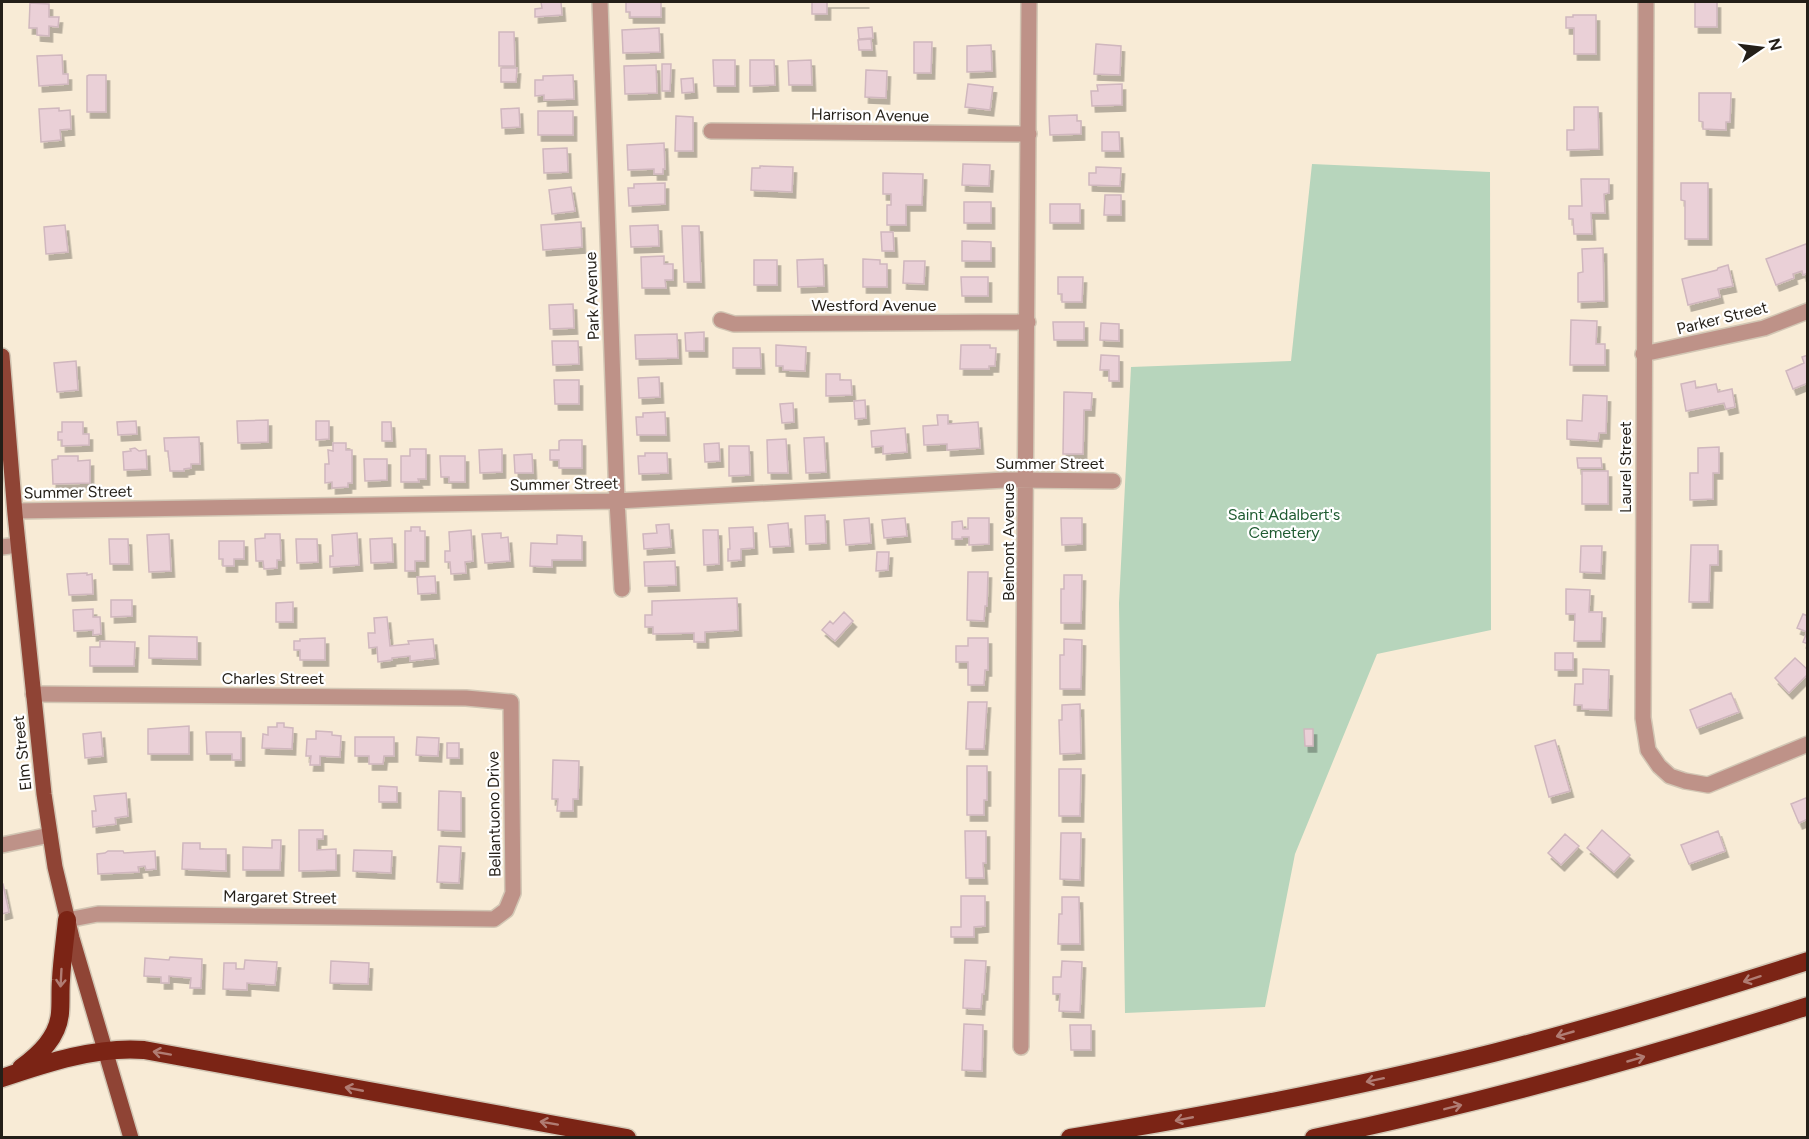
<svg xmlns="http://www.w3.org/2000/svg" width="1809" height="1139" font-family="Figtree,sans-serif">
<style>
.green{fill:#b7d5bc}
.building{fill:#ead0d7;stroke:#d0b7be;stroke-width:1.5;filter:url(#shadow)}
.lines{fill:none;stroke-linecap:round;stroke-linejoin:round}
.minor-casing{stroke:#d2c6b4;stroke-width:18}
.major-casing{stroke:#d2c6b4;stroke-width:18}
.highway-casing{stroke:#d2c6b4;stroke-width:21}
.minor{stroke:#be9288;stroke-width:15}
.major{stroke:#8f4435;stroke-width:15}
.highway{stroke:#7b2415;stroke-width:18}
.oneway{stroke:#b07c73}
.labels{text-anchor:middle;dominant-baseline:central;stroke-width:4.5;stroke-linejoin:round;paint-order:stroke}
.street-label{font-size:16px;fill:#241f18;stroke:#fff}
.park-label{font-size:16px;fill:#205c32;stroke:#fff}
</style>
<defs>
<filter id="shadow"><feDropShadow dx="3.5" dy="6" stdDeviation="0" flood-color="#0004"/></filter>
</defs>
<rect width="100%" height="100%" fill="#f8ebd6"/>
<path class="green" d="M1312,164L1490,172L1491,630L1377,654L1295,854L1265,1007L1125,1013L1119,603L1131,367L1291,361Z"/>
<path class="building" d="M541,2H561L562,15L535,17V9L542,8Z
M626,2H661V17H630V12H626Z
M808,2H866H827V14H812V2Z
M1695,2H1717V27H1695Z
M30,3L49,4V17H59L58,27L49,26V36L37,35V28H29Z
M1573,15H1596V54H1574V28H1566V17H1573Z
M872,27L873,38L859,39L858,28Z
M659,28L660,52L623,53L622,30Z
M499,32H514L515,66H499Z
M871,39L872,50H859L858,40Z
M914,42H932L931,73H914Z
M1096,44L1121,46L1120,75L1094,74Z
M991,45L992,71L967,72V46Z
M62,55L63,74H68V84L39,86L37,56Z
M713,60H735V86H714Z
M750,60H774L775,85L750,86Z
M811,60L812,85H789L788,61Z
M662,64H671L670,91H662Z
M656,65L657,93L625,94L624,66Z
M501,68H517L516,82H501Z
M866,70L887,71L886,98L865,97Z
M89,75H106V112H87V76Z
M573,75L574,99L544,100V95L535,96V80H543V76Z
M693,78L694,92L682,93L681,79Z
M968,84L993,87L990,110L965,107Z
M1122,84V105L1092,106L1091,91H1098L1097,85Z
M1699,93H1731L1730,122H1726V130L1703,129V122L1699,121Z
M1574,107H1598L1599,149L1567,150V130H1574Z
M59,108V111L70,110L71,129L60,130L61,140L41,142L39,109Z
M519,108L520,127L502,128L501,109Z
M538,111H573V135H538Z
M1077,115V121H1081V134L1050,135L1049,116Z
M676,116L693,117V151H675Z
M1102,132H1119L1120,151H1102Z
M664,143L665,169H663V174H654V169L628,170L627,145Z
M567,148L568,172L544,173L543,149Z
M963,164L990,165L989,186L962,185Z
M760,166L793,167L792,192L751,190L752,168H760Z
M1096,167L1121,168L1120,186L1089,185V173H1096Z
M883,173L923,174L922,205H906V225H887V205H891V194H883Z
M1581,179H1609V193L1604,194L1605,213H1591L1592,234H1574L1573,219H1569V206H1582Z
M665,183V204L629,206L628,188H634V184Z
M1681,183H1708V239H1685V201L1681,200Z
M571,187L575,211L552,214L549,190Z
M1105,195H1121V215H1104Z
M964,202H991V223H964Z
M1050,204H1080V223H1050Z
M581,222L582,247L543,250L541,225Z
M65,225L68,252L46,254L44,227Z
M658,225L659,246L631,247L630,226Z
M682,226H699L701,282H684Z
M881,232H893L894,251H882Z
M962,241L991,242V261H962Z
M1806,244L1808,249V273L1803,275L1802,271L1793,274L1794,278L1776,285L1766,259Z
M1603,248L1604,301L1578,302V273L1583,272L1582,249Z
M664,256V264H673V280H665L666,288H642L641,257Z
M823,259L824,286L798,287L797,260Z
M863,259L880,260V264H887V287H863Z
M754,260H777V285H754Z
M904,261H925L924,284L903,283Z
M1728,265L1733,286L1718,289L1720,297L1688,305L1682,279L1717,270L1718,268Z
M961,277H988V296H962Z
M1058,277H1083L1082,302H1062V294H1058Z
M573,304L574,328L550,329L549,305Z
M1571,320L1597,321L1596,344H1605V365H1570Z
M1053,322H1084V340H1054Z
M1101,323L1119,324V341L1100,340Z
M704,332V351H686L685,333Z
M677,334L678,358L636,359L635,335Z
M552,341H578L579,364L553,365Z
M776,345L806,347L805,371L783,370V366H776Z
M961,345H990V348H996L995,366H989V369H960Z
M733,348H760L761,368H733Z
M1101,355L1119,356V381H1109V370H1100Z
M1808,355V383L1793,389L1786,371L1804,363L1802,357Z
M76,361L78,390L57,392L54,363Z
M826,374H840V380H851L852,395L826,396Z
M659,377L660,397L639,398L638,378Z
M554,380H579V404H555Z
M1695,381L1696,388L1716,384L1718,392L1732,389L1735,407L1726,409L1724,403L1686,411L1681,384Z
M1064,392L1092,393L1091,410H1084L1083,454H1063Z
M1583,395L1607,396L1606,433H1599L1598,441L1567,439V420L1582,421Z
M865,400L866,418L855,419L854,401Z
M793,403L794,422L782,423L780,404Z
M665,412L666,435H637L636,417H643V413Z
M937,415H948V424L978,422L980,448L947,450V444L924,445L923,426L938,425Z
M268,420V442L238,443L237,421Z
M136,421L137,434L118,435L117,422Z
M316,421H329V439L316,440Z
M62,422H83V434H89V445L62,446V440H58V432H62Z
M382,422H391L392,441H382Z
M905,428L907,452L883,454V446L872,447L871,431Z
M199,437L200,464H191V468L184,469V471H170L168,451H165L164,438Z
M824,437L826,472L806,473L804,438Z
M786,439L788,473H768L767,440Z
M561,440H582V468H559V460H550V450H559V441Z
M333,443H346V450H352V483H348V487L332,488V482L325,483V464H329L328,450L333,451Z
M719,443L720,461L705,462L704,444Z
M729,446H749L750,475L729,476Z
M1719,447V473H1713V499L1690,500V473H1698V448Z
M135,448L139,451L146,450L147,469L124,470L123,452L131,451L130,449Z
M410,449H426V479H418L419,482H401V456H410Z
M502,449V472L480,473L479,450Z
M645,453H667L668,473L639,474L638,456H645Z
M532,454L533,473H515L514,455Z
M58,456H78V461L90,460V483L53,484L52,460L58,459Z
M440,456H465V482H449V477H441Z
M1577,458H1601L1602,468H1578Z
M364,459H387V480L365,481Z
M1582,471H1608V504H1582Z
M825,515L826,543L806,544L805,516Z
M869,518L871,543L846,545L844,520Z
M905,518L907,536L884,538L882,520Z
M968,518H989V544L969,545V537H962V539H952V522L962,521L963,529H968Z
M1061,518H1082V544L1062,545Z
M788,523L790,546L770,547L768,525Z
M669,524L671,547L644,549L643,534L657,533L656,525Z
M411,527H420V531H425V561H415V571H405V531H411Z
M753,527L754,548L741,549V560L728,561V549H730L729,528Z
M471,530L473,561L465,562L466,573L451,574L450,562H445V551H450L449,532Z
M703,530H718L719,564L704,565Z
M357,533L359,565L330,567V556H333L332,535Z
M501,533V538L508,537L510,561L485,563L482,534Z
M169,534L171,571L149,572L147,535Z
M265,534H280L281,560H277V568L264,569L263,561H256L255,539L265,538Z
M557,535L582,536V560H552V567L530,566L531,543L557,544Z
M392,538L393,562L371,563L370,539Z
M109,539H128L129,564H110Z
M296,539H317L318,562L297,563Z
M219,541H244V559H234V566H223V559H219Z
M1691,545H1718V565H1710L1709,602H1689Z
M1581,546H1602L1601,573L1580,572Z
M877,552H889L888,570L876,571Z
M675,561L676,585L645,586L644,562Z
M968,572H988L987,606H985L984,621L967,620Z
M87,573V575L92,574L93,594L69,595L67,574Z
M1064,575H1082L1081,623H1061V589H1064Z
M435,576L436,593L418,594L417,577Z
M1566,589L1590,590L1589,612H1602L1601,641H1574L1575,614H1566Z
M737,598L738,630L705,632V642H694V633L653,634V627H645V615H652V601Z
M111,600H132V616L111,617Z
M293,602V622H276V603Z
M93,609V617H100L101,634L93,635V630L74,631L73,610Z
M844,612L853,621L835,641L822,630L830,621L833,624Z
M1803,614L1808,616V644L1803,642L1807,632L1797,628Z
M387,617L390,646L409,644L408,641L433,639L435,658L410,661V656L392,658V660L378,662L377,647L369,648L368,633H375L374,618Z
M149,636L197,637V659L149,658Z
M325,638V660H300V650H294V641H300V639Z
M968,638H988V670H985L984,685H968V662H956V646H968Z
M1064,639L1082,640L1081,689H1060V655H1064Z
M100,641L135,642L134,666H90V647H100Z
M1555,653H1573V670H1555Z
M1795,658L1808,670V674L1789,693L1775,678Z
M1583,669L1609,670L1608,710L1582,709V705H1574L1575,684H1583Z
M1731,693L1739,712L1697,728L1690,710Z
M968,702H987L984,749H966Z
M1080,704L1081,753L1060,754L1059,720H1062V705Z
M277,723H284V727L293,728L292,749L262,748L263,734L268,735V727H277Z
M189,726V754H148V729Z
M1304,729H1313V746H1305Z
M316,731L332,732V735L341,736L340,757L320,756V765H310L311,756H306L307,739H316Z
M101,732L103,756L85,758L83,734Z
M206,732H241V760H232V754H207Z
M355,737H394V756H384L383,764H369V756H355Z
M417,737L439,738L438,756L416,755Z
M1555,740L1570,791L1549,797L1535,746Z
M447,743H459V758H447Z
M553,760L579,761L578,799H573V811H557L558,799H552Z
M967,766H987V800H984V815H967Z
M1059,769H1081L1080,816H1059Z
M379,786L397,787V802H379Z
M439,791L461,792V831L438,830Z
M126,793L128,816L115,818L116,824L93,827L92,811H96L94,796Z
M1808,797V819L1799,823L1791,804Z
M299,830H323V839H317V850L336,849V870L299,871Z
M1602,830L1630,855L1614,872L1587,848Z
M965,831H986V863H983L984,878H966Z
M1718,831L1725,851L1689,864L1681,845Z
M1061,833H1081L1080,880L1060,879Z
M1565,834L1579,846L1561,865L1548,853Z
M272,840H281L280,870H243V847L272,848Z
M183,843H200V849H226V871L182,869Z
M439,846L461,847L459,883L437,882Z
M354,850L392,851L391,873L353,871Z
M108,851H123L124,853L155,851L156,869L146,870L145,866L138,867L139,872L98,874L97,854L105,853Z
M2,884H3L9,912L2,914Z
M961,896H985V926L974,927V937H951V927H961Z
M1062,897H1079L1080,944H1058L1059,914H1062Z
M170,957L202,959L201,988H190L191,978L169,976V983H161V977L144,976L145,958L169,960Z
M245,960L277,962L275,985L247,983V990L223,989L224,963H236V969H244Z
M965,960L986,961L984,994H982L981,1009L963,1008Z
M331,961L369,963L368,984L330,983Z
M1062,961L1082,962L1080,1012L1059,1011L1060,994H1053V977H1061Z
M964,1024L983,1025L982,1071L962,1070Z
M1070,1025H1091V1050H1071Z"/>
<g class="lines">
<defs>
<path id="minor" d="M600,2L617,501L622,589
M1646,2L1643,718L1648,750L1659,766L1670,776L1685,781L1708,785L1808,744
M711,131L1029,134
M721,320L734,324L1028,322
M1643,354L1764,328L1808,311
M15,511L617,501L1005,480L1113,481
M2,547L18,545
M33,694L466,698L511,702L513,893L506,910L494,919L98,914L67,920
M2,845L50,835
M1021,1047L1029,2"/>
<path id="major" d="M2,356L15,514L44,794L55,867L72,938L131,1138"/>
<path id="highway" d="M21,1068C40,1054 58,1037 60,1013C61,1002 60,991 61,980C62,960 65,940 67,920
M2,1078C46,1063 98,1046 144,1050L627,1138
M1070,1138C1212,1115 1354,1088 1493,1053C1599,1026 1704,994 1808,961
M1314,1138C1481,1103 1645,1058 1808,1006"/>
</defs>
<use href="#minor" class="minor-casing"/>
<use href="#major" class="major-casing"/>
<use href="#highway" class="highway-casing"/>
<use href="#minor" class="minor"/>
<use href="#major" class="major"/>
<use href="#highway" class="highway"/>
</g>
<defs><path id="oneway-shaft" d="M-6 0H5M1.5-3L5.5 0L1.5 3" fill="none" stroke-width="1.6" stroke-linecap="round" stroke-linejoin="round" transform="scale(1.5)"/></defs>
<g class="oneway">
<use href="#oneway-shaft" transform="translate(61 978) rotate(93)"/>
<use href="#oneway-shaft" transform="translate(1752 979) rotate(162)"/>
<use href="#oneway-shaft" transform="translate(1565 1034) rotate(164)"/>
<use href="#oneway-shaft" transform="translate(162 1053) rotate(-170)"/>
<use href="#oneway-shaft" transform="translate(1636 1059) rotate(-16)"/>
<use href="#oneway-shaft" transform="translate(1375 1080) rotate(168)"/>
<use href="#oneway-shaft" transform="translate(354 1089) rotate(-169)"/>
<use href="#oneway-shaft" transform="translate(1453 1107) rotate(-14)"/>
<use href="#oneway-shaft" transform="translate(1184 1119) rotate(169)"/>
<use href="#oneway-shaft" transform="translate(549 1123) rotate(-170)"/>
</g>
<g class="labels">
<g class="street-label">
<text transform="translate(870 115) rotate(1)">Harrison Avenue</text>
<text transform="translate(592 296) rotate(-92)">Park Avenue</text>
<text x="874" y="305">Westford Avenue</text>
<text transform="translate(1722 318) rotate(-14)">Parker Street</text>
<text x="1050" y="463">Summer Street</text>
<text transform="translate(1625 467) rotate(-90)">Laurel Street</text>
<text transform="translate(564 484) rotate(-1)">Summer Street</text>
<text transform="translate(78 492) rotate(-1)">Summer Street</text>
<text transform="translate(1008 542) rotate(-90)">Belmont Avenue</text>
<text x="273" y="678">Charles Street</text>
<text transform="translate(22 753) rotate(-96)">Elm Street</text>
<text transform="translate(494 814) rotate(-91)">Bellantuono Drive</text>
<text transform="translate(280 897) rotate(1)">Margaret Street</text>
</g>
<g class="park-label">
<text x="1284" y="514">Saint Adalbert's<tspan x="1284" dy="18">Cemetery</tspan></text>
</g>
</g>
<rect width="1809" height="1139" fill="none" stroke="#241f18" stroke-width="6"/>
<g transform="translate(1761 48) rotate(76)" stroke="#ffffff" stroke-width="4.5" paint-order="stroke">
<path d="M0-4.5L10 22L0 15L-10 22Z" fill="#241f18"/>
<text y="-9" font-size="16" font-weight="bold" text-anchor="middle" fill="#241f18">N</text>
</g>
</svg>
